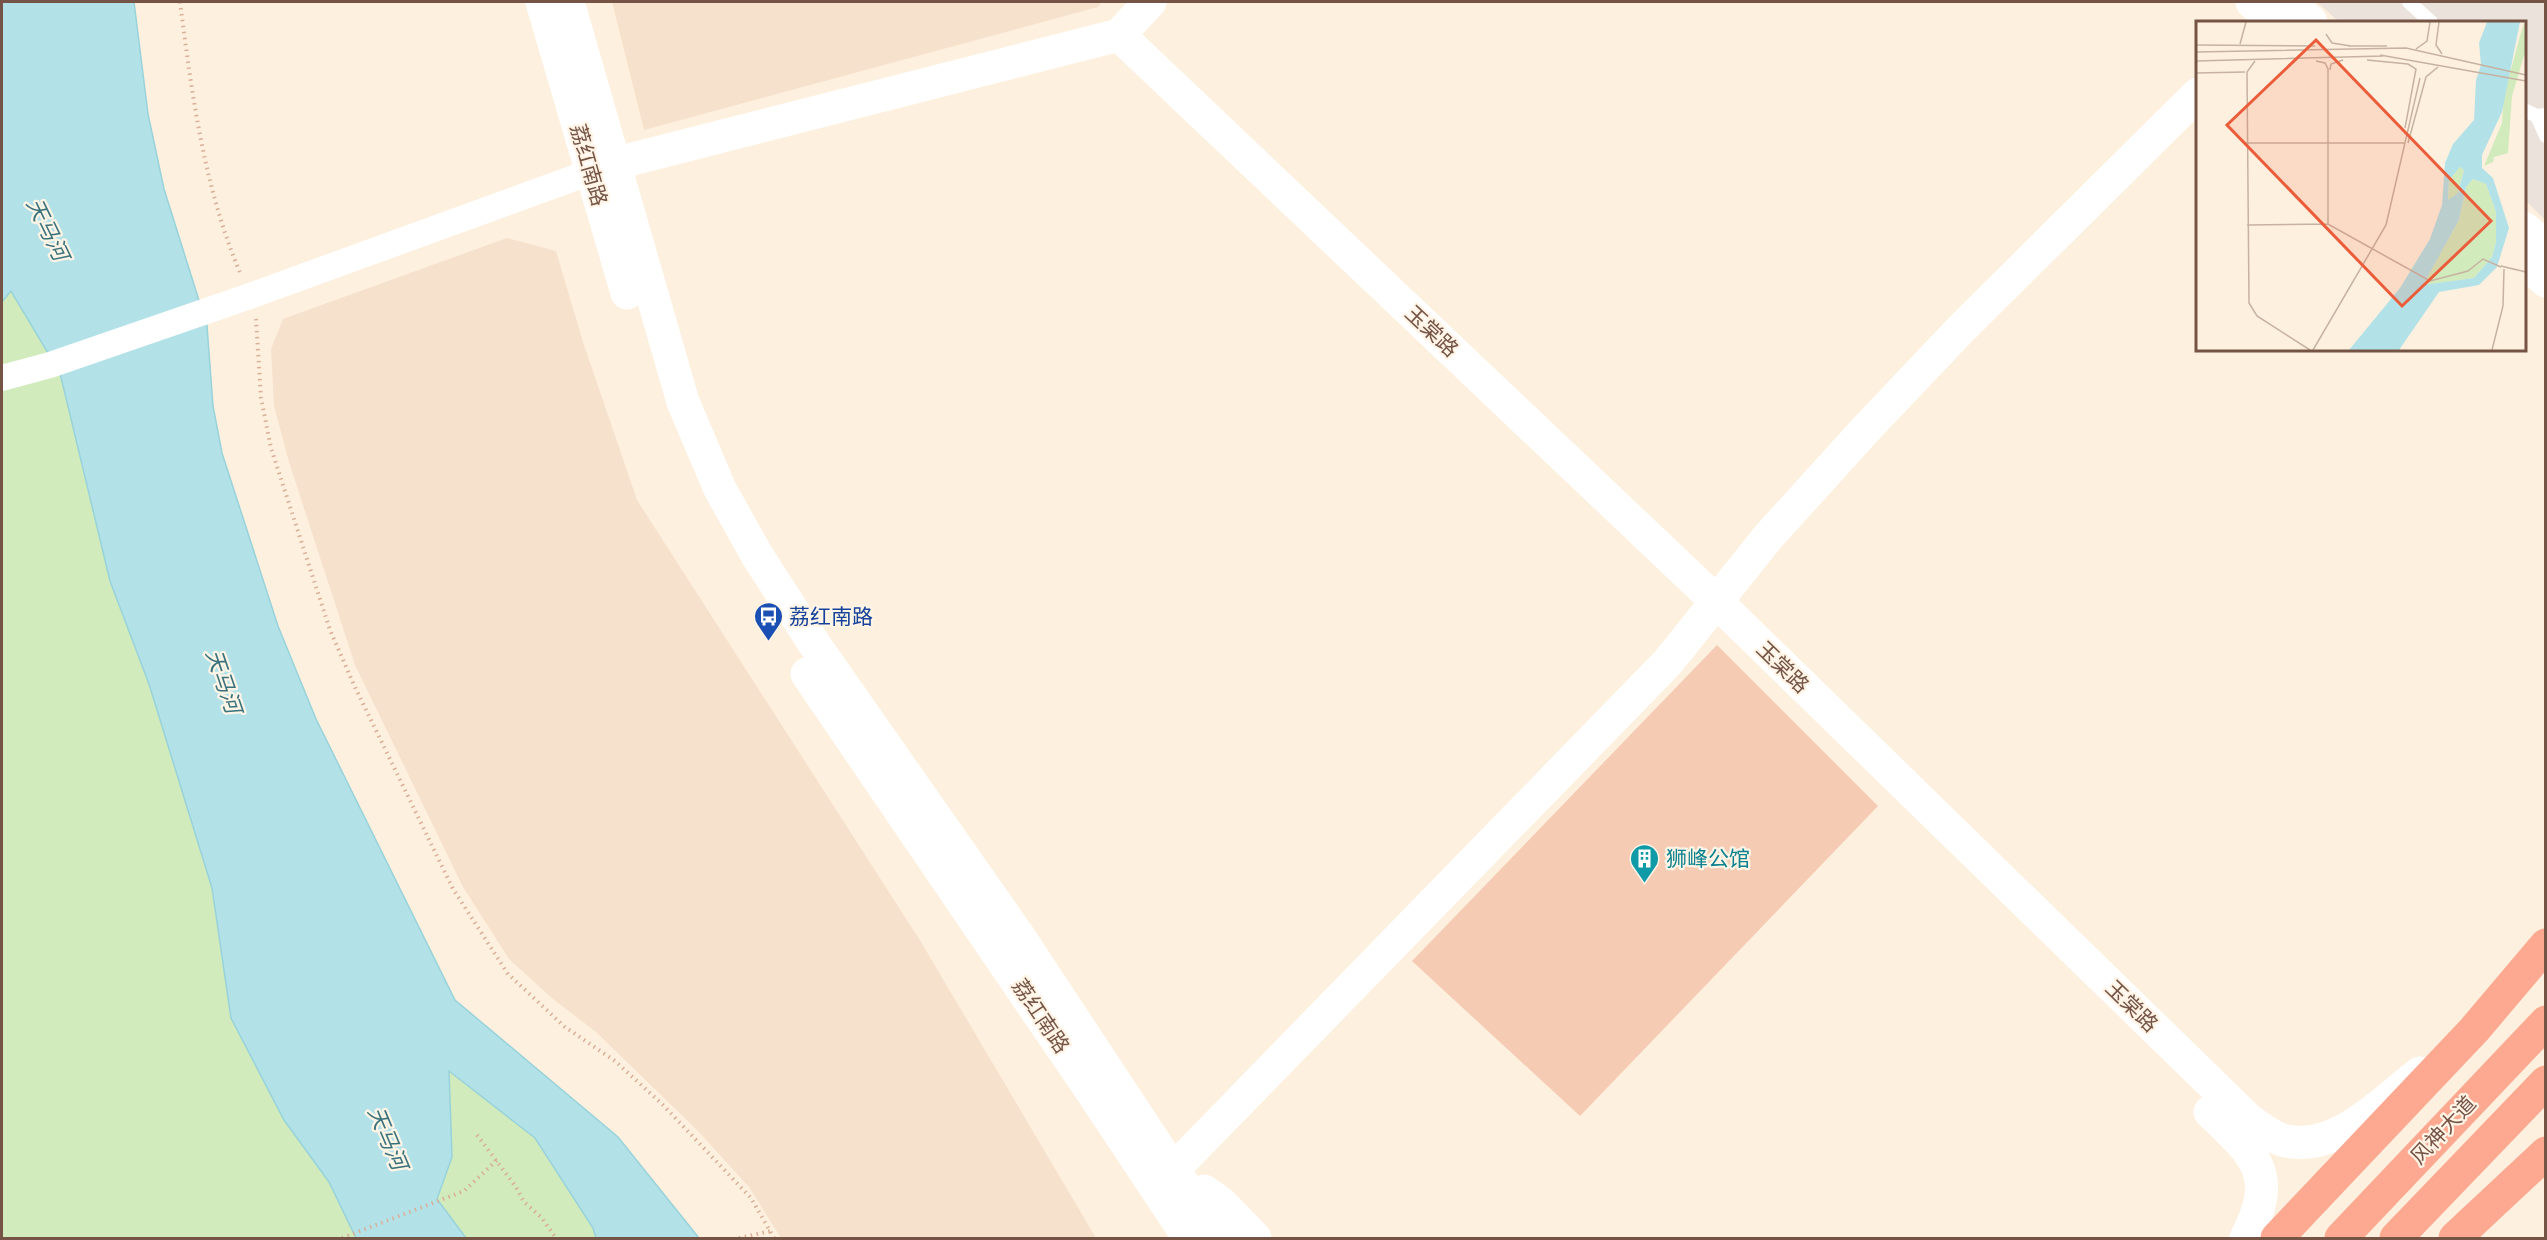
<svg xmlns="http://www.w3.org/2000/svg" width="2547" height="1240" font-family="Raleway,'Noto Sans SC',sans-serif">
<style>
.residential{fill:#f6e1cc}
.industrial{fill:#ebe2db}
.green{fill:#d1ebbc}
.water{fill:#b2e2e8;stroke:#98d2da;stroke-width:1.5}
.building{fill:#f5cbb4}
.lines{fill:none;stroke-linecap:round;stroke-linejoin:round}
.path{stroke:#d9af98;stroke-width:4;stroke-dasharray:1.5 4.5;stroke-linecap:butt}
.lane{stroke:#fff;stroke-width:14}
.street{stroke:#fff;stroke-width:26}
.secondary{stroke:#fff;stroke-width:33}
.highway{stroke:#fda890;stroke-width:33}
.labels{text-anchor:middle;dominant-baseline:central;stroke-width:4.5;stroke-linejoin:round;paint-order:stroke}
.street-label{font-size:21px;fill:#755445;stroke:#fff4e6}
.transit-label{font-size:21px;fill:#164399;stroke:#fff4e6;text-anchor:start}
.culture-label{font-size:21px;fill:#0d838f;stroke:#fff4e6;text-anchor:start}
.water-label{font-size:22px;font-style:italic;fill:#38737c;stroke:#fff4e6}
.inset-road{fill:none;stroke:#c7b2a1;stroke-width:1.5}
.view{fill:#eb5c3b;fill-opacity:0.15;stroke:#eb5c3b;stroke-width:3}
.inset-edge{fill:none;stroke:#755445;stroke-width:3}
</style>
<rect width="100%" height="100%" fill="#fef0de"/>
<path class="residential" d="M612,2H1102L1098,7L644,130Z
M507,238L556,251L583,342L637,500L921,942L1096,1238H781L749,1187L696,1129L596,1032L553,999L509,959L463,887L355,665L289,462L274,406L271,349L283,319Z"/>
<path class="industrial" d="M2317,2H2545V220L2525,200L2524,22H2339Z"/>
<path class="green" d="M11,290L60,373L110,581L149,684L212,888L231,1018L284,1120L329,1182L356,1238H2V302Z
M449,1071L535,1138L593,1228L596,1238H466L437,1200L452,1157Z"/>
<path class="water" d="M2,2H134L148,114L164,189L207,326L213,406L222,453L278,626L316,719L455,1000L618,1137L699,1238H596L593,1228L535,1138L449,1071L452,1157L437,1199L466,1238H356L329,1182L284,1120L231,1018L212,888L149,684L110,581L60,373L11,291L2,302Z"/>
<path class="building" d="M1717,645L1878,806L1580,1116L1412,961Z"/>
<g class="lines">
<path class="path" d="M180,2C192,95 204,188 241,275
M256,319L261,398L271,448L330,630L354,685L453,889L508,974L565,1027L615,1061L662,1104L751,1198L774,1238
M477,1135L516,1187L524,1202L541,1217L556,1238
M342,1238L464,1191L497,1160
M739,1238L771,1231"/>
<path class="lane" d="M2409,2L2431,22
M2524,110L2537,116L2546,115
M2537,116L2546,136"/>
<path class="street" d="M2,378L50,365L250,296L607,166"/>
<path class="secondary" d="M542,2L627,293
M568,2L683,402L720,489L758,557L817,648L1020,938L1173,1170L1223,1238
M2252,2L2274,22
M2289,2L2311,22
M1119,35L1717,602L2249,1120C2261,1128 2272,1138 2286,1141C2337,1152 2383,1101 2420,1073
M613,164L1119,35L1150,2
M2524,228L2546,248
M2524,261L2546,281
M807,674L1090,1089L1189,1238
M2210,1112C2256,1156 2279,1174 2246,1238
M1173,1170L1668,662L1768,537L1866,429L1960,330L2198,94
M1204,1191L1221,1203L1255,1238"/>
<path class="highway" d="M2277,1238L2474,1030L2546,945
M2341,1238L2546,1022
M2396,1238L2546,1082
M2455,1238L2546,1153"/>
</g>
<defs>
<symbol id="bus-pin" viewBox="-11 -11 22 30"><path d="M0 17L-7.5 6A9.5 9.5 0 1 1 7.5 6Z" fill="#1a4fb4" stroke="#fff4e6"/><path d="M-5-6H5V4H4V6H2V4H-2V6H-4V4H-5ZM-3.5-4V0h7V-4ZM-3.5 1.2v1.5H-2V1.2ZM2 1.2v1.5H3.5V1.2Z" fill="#fff"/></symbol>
<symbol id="building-pin" viewBox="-11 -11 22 30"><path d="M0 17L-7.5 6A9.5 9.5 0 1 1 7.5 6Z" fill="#0f9aa8" stroke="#fff4e6"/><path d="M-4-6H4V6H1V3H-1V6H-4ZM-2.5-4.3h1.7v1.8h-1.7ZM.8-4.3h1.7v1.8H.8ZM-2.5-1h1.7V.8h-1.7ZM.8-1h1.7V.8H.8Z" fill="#fff"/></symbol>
</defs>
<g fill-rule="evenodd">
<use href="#bus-pin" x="752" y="600" width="33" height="45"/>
<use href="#building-pin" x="1628" y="842" width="33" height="45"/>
</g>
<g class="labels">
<g class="street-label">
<text transform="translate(589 165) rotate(74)">荔红南路</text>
<text transform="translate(1432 331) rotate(43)">玉棠路</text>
<text transform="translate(1783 667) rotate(44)">玉棠路</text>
<text transform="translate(2132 1006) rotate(44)">玉棠路</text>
<text transform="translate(1041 1016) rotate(56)">荔红南路</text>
<text transform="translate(2443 1130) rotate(-47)">风神大道</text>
</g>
<g class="transit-label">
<text x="789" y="616">荔红南路</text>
</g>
<g class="culture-label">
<text x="1666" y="858">狮峰公馆</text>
</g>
<g class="water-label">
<text transform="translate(48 229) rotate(64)">天马河</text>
<text transform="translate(224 681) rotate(71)">天马河</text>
<text transform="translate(388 1138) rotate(67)">天马河</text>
</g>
</g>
<g transform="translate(2196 21)">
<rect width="330" height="330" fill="#fef0de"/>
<path d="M328,1L330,28L316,75L312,132L298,136L297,141L288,145L306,102L308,73ZM264,146L268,149L262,172L252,180L253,159ZM277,158L290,163L300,191V221L296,236L278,257L226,265L263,199L270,166Z" fill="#d1ebbc"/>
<path d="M291,1H324L306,91L286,134V147L297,157L313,207L301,246L283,264L243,271L203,329H153L204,267L234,218L246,184L249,142L257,123L278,99L280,59L285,44L283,22ZM264,146L268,149L262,172L252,179L253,159ZM277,158L290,163L300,191V221L296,236L278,257L227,264L263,199L270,166Z" fill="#b2e2e8" fill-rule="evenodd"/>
<path class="inset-road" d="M243,1L240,24L246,33M130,13L136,22L155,25M44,23L50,1M0,24L119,25M152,25H191M220,28L231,20L234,1M0,31L210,27L330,54M184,34L330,60M171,39L212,43L220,48L209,107M0,40L187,35M59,40L51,51L53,282L61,295L114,329M120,40L129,42L132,48V203M134,49L135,43L147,39M0,52L49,51M49,122H209M212,122L230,56L242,46M51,204L132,203L234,260L272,250L287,238L305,246M321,249L305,245L330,251M117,329L190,204L224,57M296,329L307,285L308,248"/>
<path class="view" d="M120,19L295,200L206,285L31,104Z"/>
<rect width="330" height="330" class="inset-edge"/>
</g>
<rect width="2547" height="1240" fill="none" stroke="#755445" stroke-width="6"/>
</svg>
